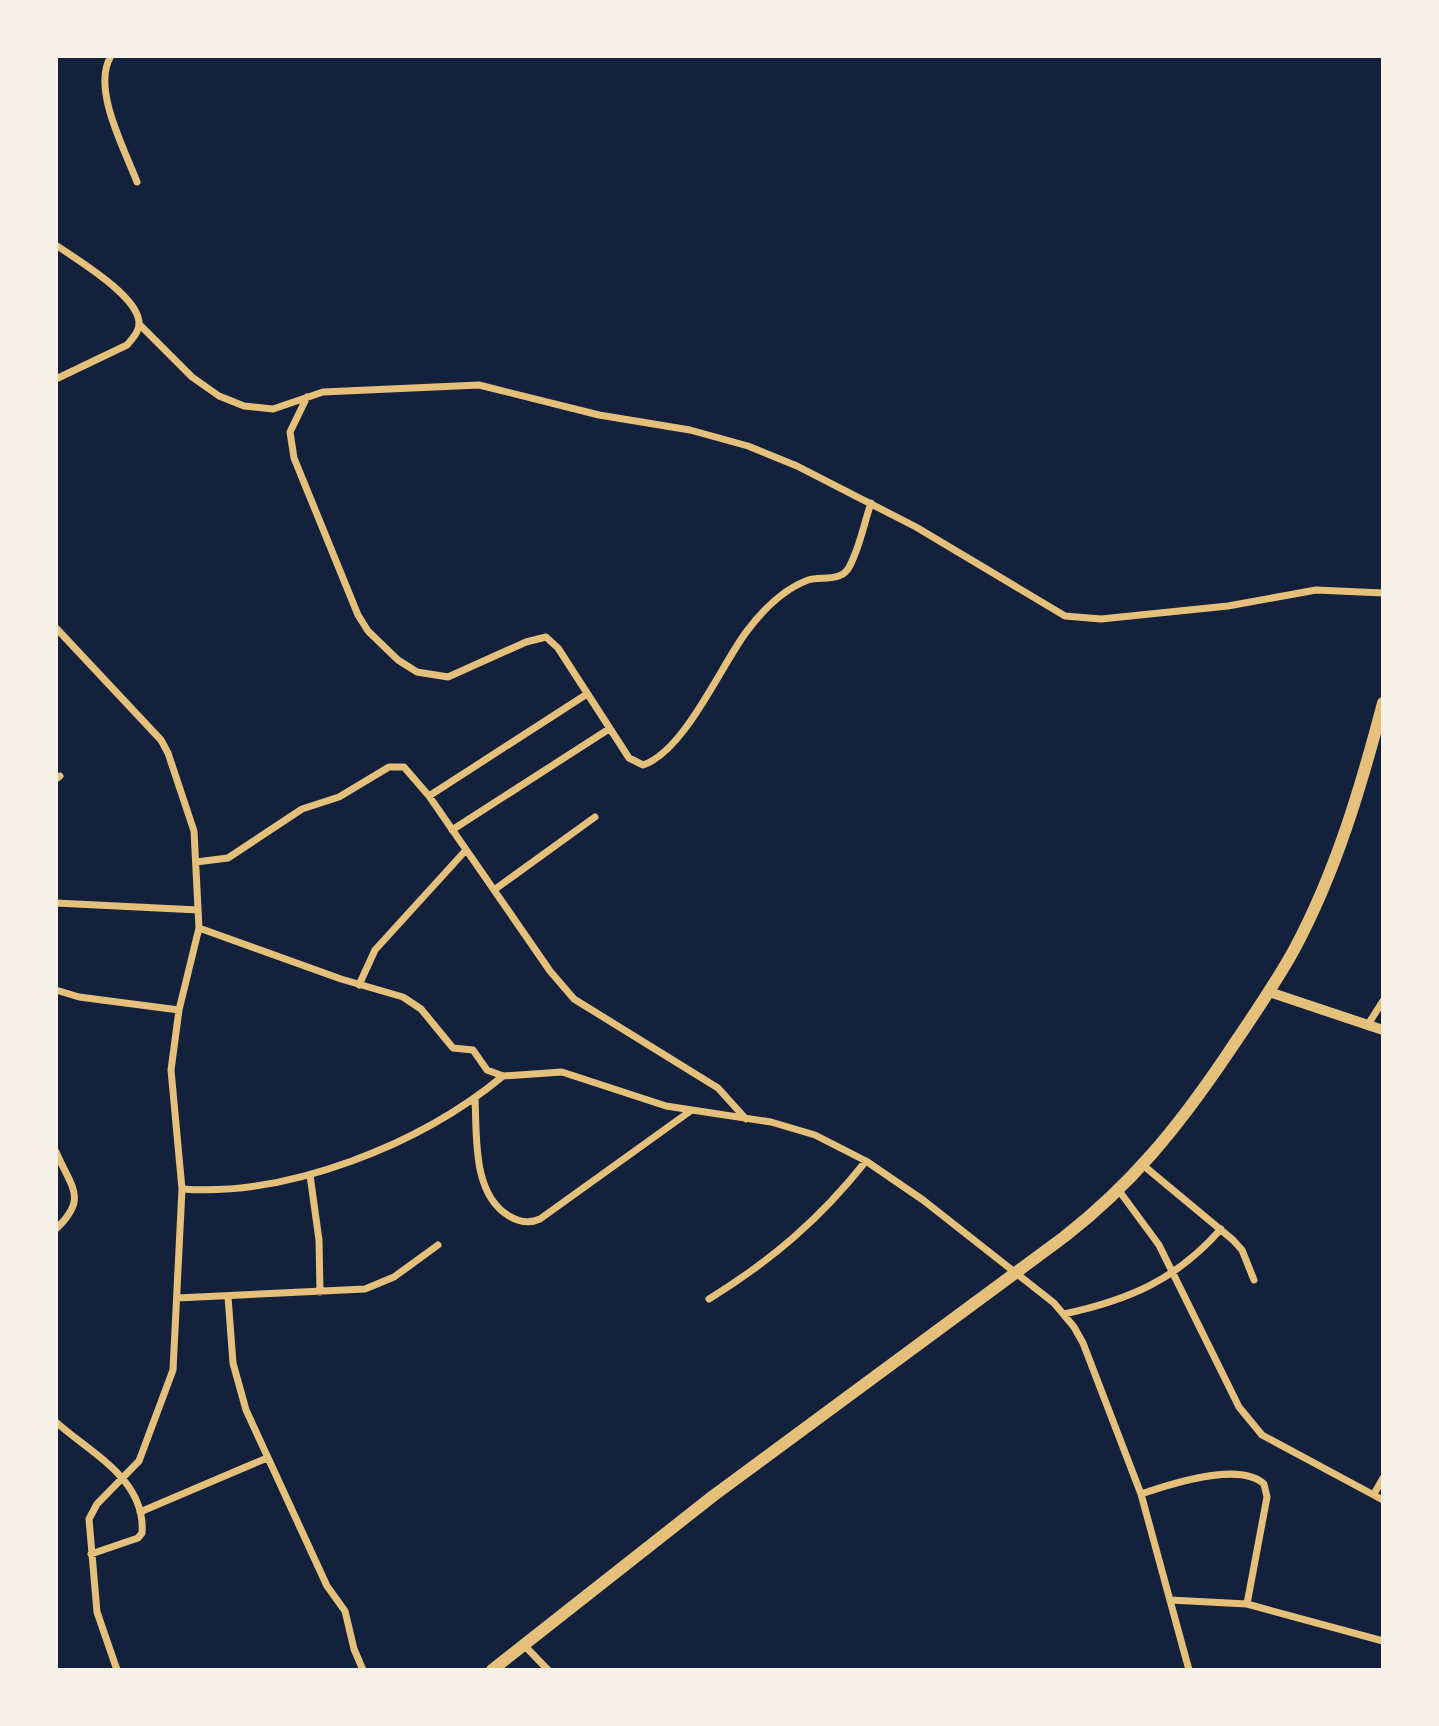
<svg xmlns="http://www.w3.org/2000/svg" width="1439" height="1726" font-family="'PT Serif',serif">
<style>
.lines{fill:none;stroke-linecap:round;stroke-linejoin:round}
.minor{stroke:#e5c07b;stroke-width:7}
.tertiary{stroke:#e5c07b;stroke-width:10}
.secondary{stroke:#e5c07b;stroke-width:12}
</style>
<rect width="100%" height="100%" fill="#14213d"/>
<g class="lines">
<path class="minor" d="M111,56C91,88 125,150 137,182
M56,245C77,260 137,295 139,322C140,331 132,339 127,345L56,379
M139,324L192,377L219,396L244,406L273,409L323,392L479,385L599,415L690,430L748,446L797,466L916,527L1065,616L1101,619L1228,606L1316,590L1383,593
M307,397L290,432L294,458L358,615L368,631L398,660L417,672L448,677L526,642L546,637L558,648L629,758L643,765C685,751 721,665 747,631C762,611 784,589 808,580C821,576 839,582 848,569C859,551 864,523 871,503
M56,628L161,740L168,753L194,831L199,928L179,1010L171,1070L182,1189L173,1370L139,1461L97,1504L89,1519L97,1612L117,1670
M56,779L60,776
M429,796L587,694
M452,830L609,729
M196,862L228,858L302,809L339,797L389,767H404L429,796L550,971L574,999L718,1088L746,1119
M494,890L595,817
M56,903L198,910
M199,928L341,979L403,997L421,1009L453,1048L473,1050L487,1070L503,1076L562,1072L666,1106L771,1122L815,1135L866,1161L923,1200L1054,1303L1074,1327L1083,1343L1141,1494L1189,1670
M359,985L375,950L466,850
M56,990L79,997L179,1010
M1367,1026L1383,1001
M475,1099C477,1136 472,1194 509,1216C519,1222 529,1224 540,1219L689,1112
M56,1152C72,1189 88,1198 56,1229
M1144,1166L1233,1240L1242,1250L1254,1280
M310,1175L319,1240L320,1292
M182,1189C289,1197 421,1144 503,1076
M1120,1192L1159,1245L1239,1407L1262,1435L1383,1500
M228,1297L233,1363L246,1410L327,1586L345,1611L354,1649L363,1670
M177,1298L365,1289L394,1277L438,1245
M709,1299C772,1260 820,1219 866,1161
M1064,1314C1129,1300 1176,1280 1221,1229
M56,1422C90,1453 146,1479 142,1533L138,1538L91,1554
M1141,1494C1170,1484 1239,1461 1264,1484L1267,1497L1247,1604
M1374,1494L1383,1478
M140,1512L267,1458
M1170,1600L1247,1604L1383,1641
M523,1644L548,1670"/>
<path class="tertiary" d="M1269,992L1383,1030"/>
<path class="secondary" d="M492,1670L713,1496L1064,1237C1132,1184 1178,1127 1226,1056C1250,1020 1275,985 1295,948C1336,871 1361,787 1383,703"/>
</g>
<rect width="1439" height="1726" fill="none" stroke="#f6f1e7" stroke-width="116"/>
</svg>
